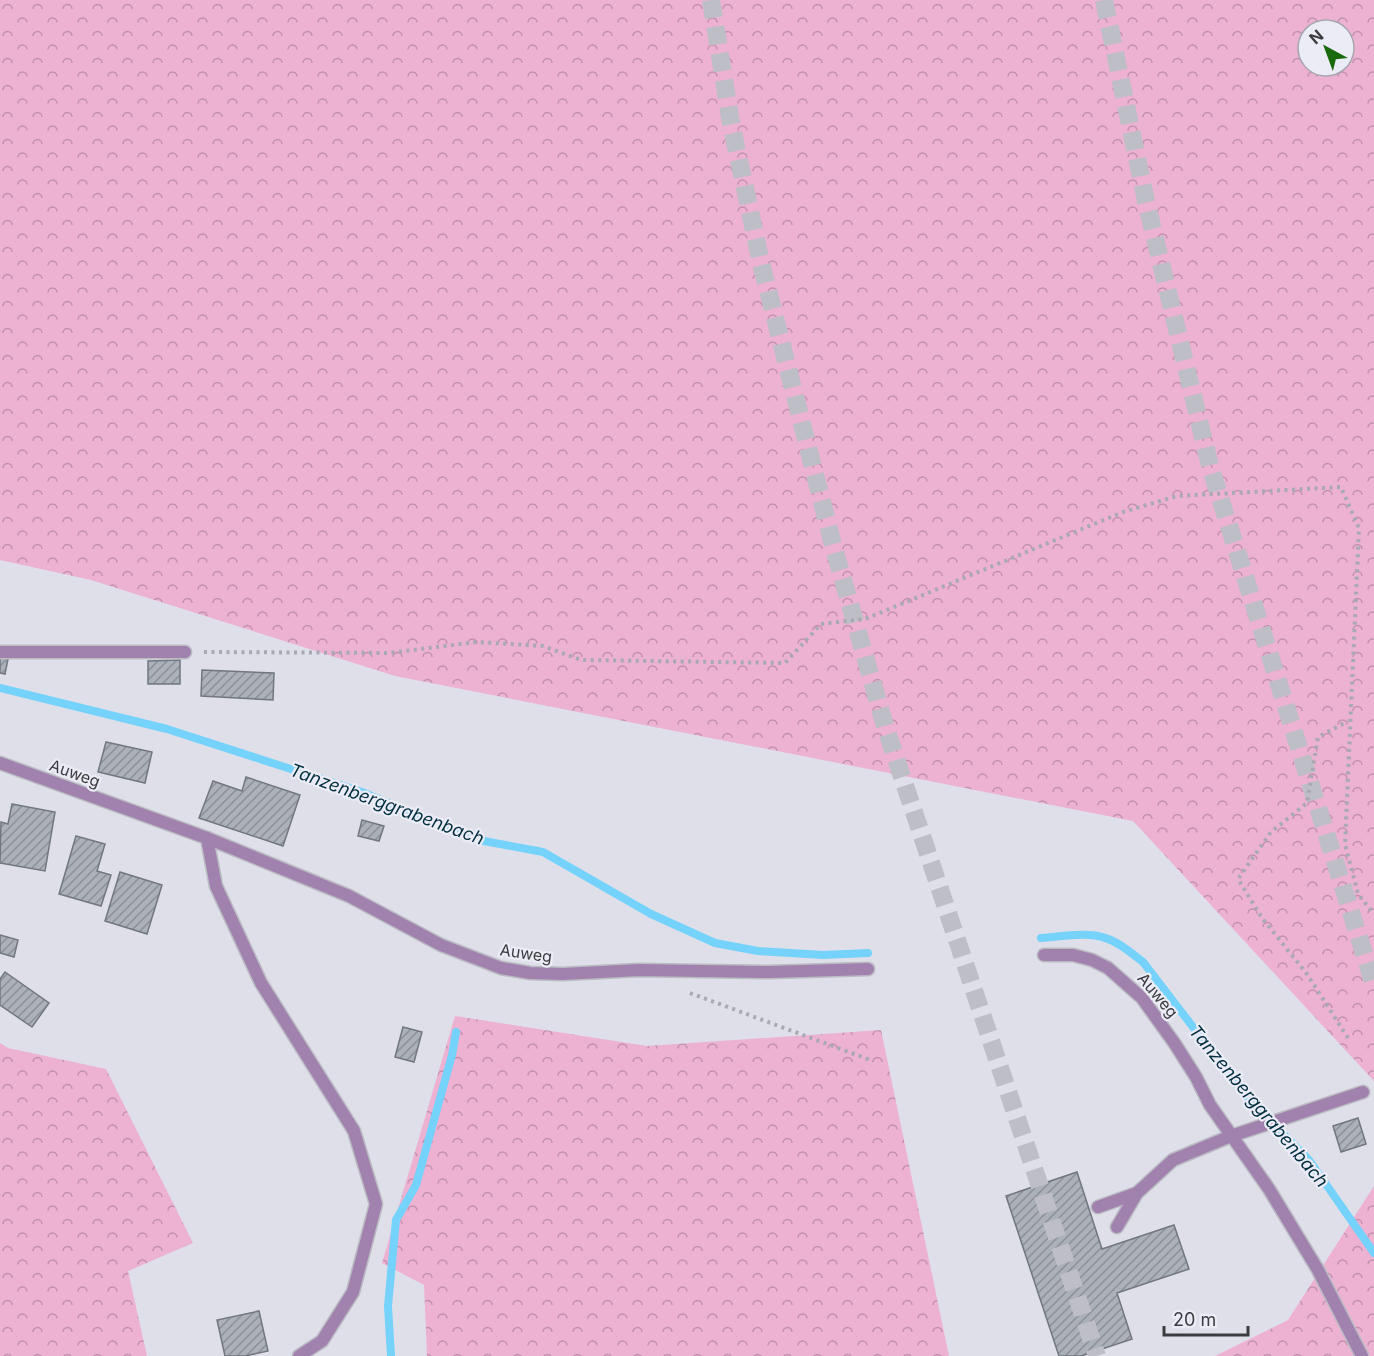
<svg xmlns="http://www.w3.org/2000/svg" width="1374" height="1356" font-family="Inter,sans-serif">
<style>
.forest{fill:url(#forest-crowns);fill-rule:evenodd}
.lines{fill:none;stroke-linecap:round;stroke-linejoin:round}
.stream{stroke:#74d2fb;stroke-width:8}
.building{fill:url(#building-hatch);stroke:#72777f;stroke-width:1.5}
.motorway-tunnel{stroke:#bebec7;stroke-width:18;stroke-dasharray:18 9;stroke-linecap:butt}
.service-casing{stroke:#bbbbc4;stroke-width:15}
.minor-casing{stroke:#bbbbc4;stroke-width:15}
.path{stroke:#a9a9b1;stroke-width:4;stroke-dasharray:3 4.5;stroke-linecap:butt}
.service{stroke:#a181ae;stroke-width:12}
.minor{stroke:#a181ae;stroke-width:12}
.labels{text-anchor:middle;dominant-baseline:central;stroke-width:4.5;stroke-linejoin:round;paint-order:stroke}
.street-label{font-size:16px;fill:#3c3c40;stroke:#ececf6}
.water-label{font-size:18px;font-style:italic;fill:#022f40;stroke:#ececf6}
</style>
<defs>
<pattern id="forest-crowns" width="20" height="18" patternUnits="userSpaceOnUse" patternTransform="scale(1.5)"><rect width="20" height="18" fill="#edb1d2"/><path d="M2 6a3 3 0 1 1 6 0M12 15a3 3 0 1 1 6 0" fill="none" stroke="#c191ac"/></pattern>
<pattern id="building-hatch" width="6" height="6" patternUnits="userSpaceOnUse" patternTransform="scale(1.5)"><rect width="6" height="6" fill="#abb0b9"/><path d="M-1 1l2-2M0 6l6-6M5 7l2-2" fill="none" stroke="#8c9098"/></pattern>
</defs>
<rect width="100%" height="100%" fill="#dfdfe9"/>
<path class="forest" d="M0,0H1374V1081L1133,821L395,676L91,580L0,560ZM1308,30H1344V66H1308Z
M455,1016L647,1046L881,1030L949,1356H427L424,1285L382,1263Z
M0,1043L8,1048L106,1069L193,1243L128,1271L147,1356H0Z
M1374,1186V1356H1215L1288,1320Z"/>
<g class="lines">
<path class="stream" d="M0,688L167,729L362,792L473,839L543,852L651,914L715,943L758,951L823,955L868,953
M1041,938C1060,937 1084,932 1102,937C1118,941 1131,953 1143,962L1246,1096L1309,1160L1374,1253
M391,1356L388,1306L396,1220L416,1185L452,1055L456,1032"/>
</g>
<path class="building" d="M0,657L8,659L5,674L0,673Z
M180,660V684H148V661Z
M202,670L274,673L273,700L201,696Z
M106,742L152,752L145,783L98,772Z
M246,777L300,795L283,846L199,818L213,781L242,791Z
M12,804L55,812L45,871L0,863L1,822L8,824Z
M362,820L384,826L379,841L358,836Z
M76,836L105,844L97,871L111,875L101,906L59,894Z
M120,872L162,885L147,934L105,921Z
M0,935L18,940L14,957L0,953Z
M5,972L49,1003L32,1027L0,1005V979Z
M403,1027L422,1032L414,1062L395,1057Z
M1358,1118L1366,1144L1341,1152L1333,1126Z
M1077,1172L1102,1249L1174,1225L1189,1269L1117,1293L1132,1339L1081,1356H1059L1006,1196Z
M259,1311L268,1351L245,1356H225L217,1320Z"/>
<g class="lines">
<path class="motorway-tunnel" d="M711,0L731,123L761,263L833,545L885,726L1097,1356
M1104,0L1146,201L1210,466L1374,985"/>
<defs>
<path id="service" d="M0,652H185
M207,838L349,896L441,945L501,968L530,973L563,974L639,970L770,972L868,969
M1044,955H1073L1092,960L1108,968L1142,998L1175,1044L1196,1077L1210,1105L1269,1189L1318,1270L1362,1356
M1098,1207L1137,1193
M1117,1227L1137,1193L1173,1160L1231,1136L1363,1092"/>
<path id="minor" d="M0,763L207,838L216,886L261,983L354,1131L376,1204L353,1292L322,1341L299,1356"/>
</defs>
<use href="#service" class="service-casing"/>
<use href="#minor" class="minor-casing"/>
<path class="path" d="M204,652L389,653L477,642L543,646L581,660L785,663L821,624L865,619L1123,512L1177,496L1341,487L1359,528L1345,844L1358,894L1374,914
M690,993L873,1061
M1348,1038L1307,974L1262,918L1238,879L1271,832L1307,803L1318,737L1348,721"/>
<use href="#service" class="service"/>
<use href="#minor" class="minor"/>
</g>
<g class="labels">
<g class="street-label">
<text transform="translate(75 773) rotate(20)">Auweg</text>
<text transform="translate(526 953) rotate(8)">Auweg</text>
<text transform="translate(1158 995) rotate(50)">Auweg</text>
</g>
<g class="water-label">
<text transform="translate(387 804) rotate(20)">Tanzenberggrabenbach</text>
<text transform="translate(1259 1106) rotate(50)">Tanzenberggrabenbach</text>
</g>
</g>
<g transform="translate(1326 48) rotate(319)"><circle r="28" fill="#ececf6" stroke="#a6a6ad" stroke-width="1.5"/>
<path d="M0-4.5L10 22L0 15L-10 22Z" fill="#196a0d"/>
<text y="-9" font-size="16" font-weight="bold" text-anchor="middle" fill="#3c3c40">N</text>
</g>
<path d="M1164 1326v9h84v-9" fill="none" stroke="#3c3c40" stroke-width="3"/>
<text x="1173" y="1326" font-size="18" fill="#3c3c40" stroke="#ececf6" stroke-width="4.5" paint-order="stroke">20 m</text>
</svg>
